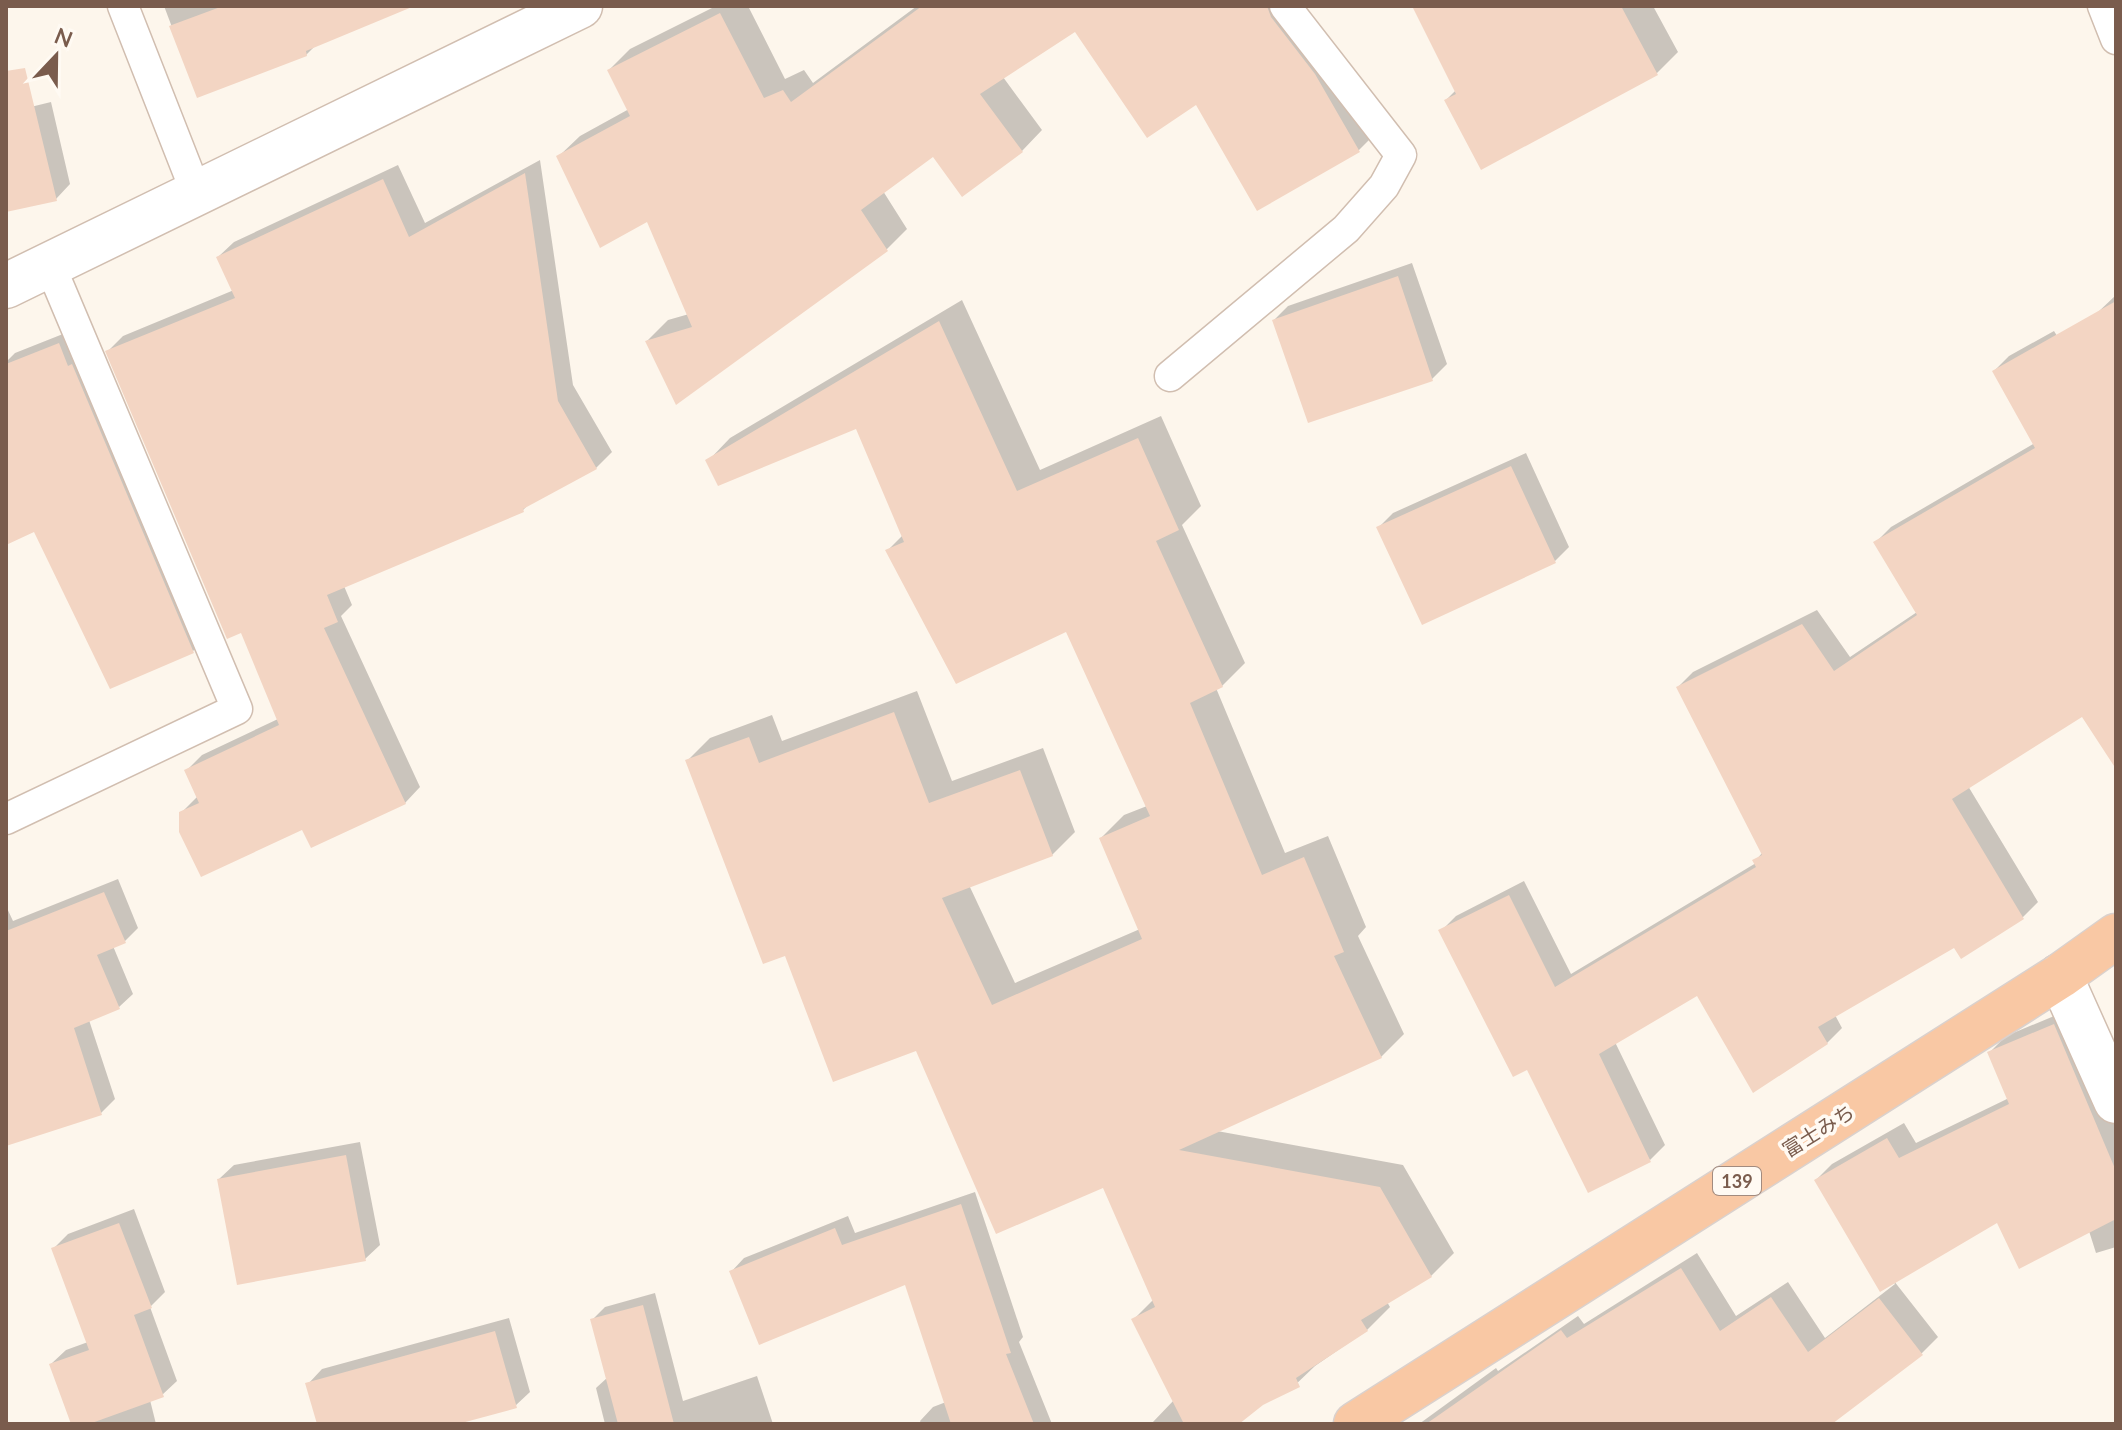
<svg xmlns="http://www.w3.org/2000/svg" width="2122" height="1430" font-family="Lato,'Noto Sans JP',sans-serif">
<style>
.shadow{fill:#0003}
.building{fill:#f3d5c3}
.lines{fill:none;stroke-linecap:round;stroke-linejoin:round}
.service-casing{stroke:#d1beb0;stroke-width:33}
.minor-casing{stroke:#d1beb0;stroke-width:47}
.tertiary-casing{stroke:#d1beb0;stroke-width:47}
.trunk-casing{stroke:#dad1cd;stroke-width:47}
.service{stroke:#fff;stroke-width:30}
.minor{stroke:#fff;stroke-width:44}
.tertiary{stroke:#fff;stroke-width:44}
.trunk{stroke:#f9c8a4;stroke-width:44}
.labels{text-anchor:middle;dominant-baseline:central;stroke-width:7;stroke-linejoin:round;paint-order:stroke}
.shield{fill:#fffaf3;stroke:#a28b7f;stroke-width:2}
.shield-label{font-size:18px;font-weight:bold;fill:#7a5c4d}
.street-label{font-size:20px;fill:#7a5c4d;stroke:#fffaf3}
</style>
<rect width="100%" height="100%" fill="#fdf6ec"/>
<path class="shadow" d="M164,6H397L316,45L306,55L198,96Z
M716,6H748L785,79L804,70L813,83L917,6H1299L1380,129L1359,150L1258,208L1197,103L1076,29L1003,77L1042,130L1022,151L934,154L883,191L907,229L886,250L677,402L647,341L668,320L689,314L648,219L559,156L580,136L629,109L609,70L630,49Z
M1415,6H1653L1678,52L1657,73L1482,167L1446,100L1456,90Z
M51,102L70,184L56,199L6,210V113Z
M540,160L573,385L612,452L596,468L530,503L523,510L344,586L352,605L341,616L420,787L405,803L303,827L181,813L198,796L186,771L202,755L278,719L242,630L108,351L123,336L234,290L218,257L234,242L398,165L425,223Z
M1412,263L1447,364L1432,379L1274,320L1288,306Z
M2116,295V341L2096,314Z
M962,300L1040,470L1161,416L1201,506L1182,525L1245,663L1222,686L1216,688L1285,853L1328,836L1366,927L1358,936L1404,1034L1381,1057L1217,1131L1403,1165L1454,1253L1431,1276L1387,1302L1390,1307L1367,1330L1315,1366L1291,1389L1259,1405L1236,1424H1151L1174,1400L1134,1319L1154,1299L1104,1185L787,953L687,761L710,738L772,715L782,741L917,691L952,781L1043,748L1075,832L1052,855L969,885L1015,983L1140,929L1101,838L1124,815L1147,806L1067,629L887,551L903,535L858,427L708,461L730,438Z
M73,330L207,637L193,651L35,530L6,542V362L15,353Z
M2054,331L2116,431V765L2083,714L1968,786L2038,902L2023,917L1955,945L1835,1015L1842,1028L1827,1043L1697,993L1615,1042L1665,1145L1650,1160L1528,1067L1441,931L1456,916L1524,881L1571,974L1756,863L1755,861L1763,852L1678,687L1693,672L1817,610L1850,657L1917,612L1876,542L1891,527L2035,443L1994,371L2009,356Z
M1526,453L1569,547L1555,561L1378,528L1393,513Z
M118,879L138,928L124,942L113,946L133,994L119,1007L89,1020L115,1099L101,1113L6,1144V906L13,921Z
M2071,1009L2116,1117V1247L2096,1253L2089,1231L1997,1221L1894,1281L1938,1337L1922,1353L1829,1424H1419L1496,1368L1498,1371L1578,1316L1584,1324L1697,1253L1736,1316L1788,1282L1825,1338L1895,1284L1816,1180L1832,1164L1904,1123L1916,1143L2009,1098L1990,1052L2006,1036Z
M360,1142L380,1245L365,1259L219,1179L234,1165Z
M975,1192L1023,1337L1019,1342L1052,1424H921L920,1421L933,1407L946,1402L906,1282L731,1272L744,1258L848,1216L855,1233Z
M134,1209L165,1292L150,1307L177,1381L162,1395L150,1400L156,1424H73L51,1364L66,1350L88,1342L53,1249L68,1234Z
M655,1293L683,1401L757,1376L773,1424H605L596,1388L608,1377L593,1319L605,1307Z
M509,1318L530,1392L515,1406L450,1424H319L308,1384L322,1369Z"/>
<path class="building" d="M223,6H412V7L306,51L307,56L197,98L169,26Z
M922,6H1267L1271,17L1315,74L1360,152L1257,211L1196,105L1147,138L1075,32L980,94L1023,152L962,197L933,157L861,210L888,251L676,405L645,341L692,327L647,222L600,248L556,156L630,116L607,70L720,13L764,98L783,90L791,102Z
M1412,6H1621L1658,75L1481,170L1444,100L1456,94Z
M25,68L57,201L6,212V71Z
M525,173L558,401L597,469L523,509L524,512L327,595L338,622L324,628L406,804L311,848L302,830L201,877L179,832V812L199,803L184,770L279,725L241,633L227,639L105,351L235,298L216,257L383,179L409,237Z
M1398,276L1433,381L1308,423L1272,320Z
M2116,301V769L2082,717L1952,799L2024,919L1961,959L1954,948L1818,1027L1828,1044L1753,1093L1697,996L1599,1054L1651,1162L1588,1193L1527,1070L1513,1077L1438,930L1509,895L1555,987L1756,867L1752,860L1762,855L1676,687L1802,624L1834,671L1917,615L1873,542L2035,448L1992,371Z
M939,321L1017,491L1138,438L1179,530L1156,541L1223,687L1190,703L1262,875L1304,857L1344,952L1334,956L1382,1058L1179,1150L1380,1187L1432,1277L1361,1320L1368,1331L1296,1378L1300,1387L1263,1405L1239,1424H1184L1131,1319L1155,1307L1103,1188L996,1234L916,1051L833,1082L785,956L763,964L685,760L749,737L759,763L894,712L929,803L1020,770L1053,856L942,898L992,1005L1142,939L1099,838L1150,816L1066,632L956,684L885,550L904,542L856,429L718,486L705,460Z
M59,343L68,366L72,364L194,653L110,689L34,532L6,545V364Z
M1511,466L1556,563L1422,625L1376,527Z
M104,892L126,943L97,955L120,1009L74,1028L102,1115L6,1146V931Z
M2054,1024L2116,1171V1219L2019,1269L1997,1223L1880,1292L1814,1180L1887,1138L1899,1158L2009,1104L1987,1052Z
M346,1155L366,1261L237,1285L217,1179Z
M961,1204L1011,1353L1006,1354L1034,1424H951L905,1285L759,1345L729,1271L835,1228L842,1245Z
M119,1223L152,1308L134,1315L164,1397L89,1424H71L49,1364L89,1350L51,1248Z
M1681,1268L1720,1331L1771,1297L1808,1352L1879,1298L1923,1355L1832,1424H1426L1561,1330L1567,1338Z
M643,1305L674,1424H618L590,1319Z
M495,1331L517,1408L458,1424H317L305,1383Z"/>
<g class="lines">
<defs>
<path id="service" d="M123,6L196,192
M2103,6L2116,39
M1170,376L1346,229L1384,186L1401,155L1285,6
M6,819L237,709L49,263"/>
<path id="minor" d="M2060,976L2116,1101"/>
<path id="tertiary" d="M6,286L580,6"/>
<path id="trunk" d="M1356,1424L2060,976L2116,936"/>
</defs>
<use href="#service" class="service-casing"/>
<use href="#minor" class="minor-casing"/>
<use href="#tertiary" class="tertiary-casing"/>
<use href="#trunk" class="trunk-casing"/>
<use href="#service" class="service"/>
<use href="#minor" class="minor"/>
<use href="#tertiary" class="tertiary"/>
<use href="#trunk" class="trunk"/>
</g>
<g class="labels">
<rect class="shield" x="1713" y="1167" width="48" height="28" rx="6"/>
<g class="shield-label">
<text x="1737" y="1181">139</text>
</g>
<g class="street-label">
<text transform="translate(1818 1130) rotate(-32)">富士みち</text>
</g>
</g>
<rect width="2122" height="1430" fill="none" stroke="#7a5c4d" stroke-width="16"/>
<g transform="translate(56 56) rotate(22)" stroke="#fffaf3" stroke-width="6" paint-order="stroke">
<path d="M0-6L14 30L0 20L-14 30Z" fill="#7a5c4d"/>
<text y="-12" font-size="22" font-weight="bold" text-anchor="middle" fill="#7a5c4d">N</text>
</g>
</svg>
